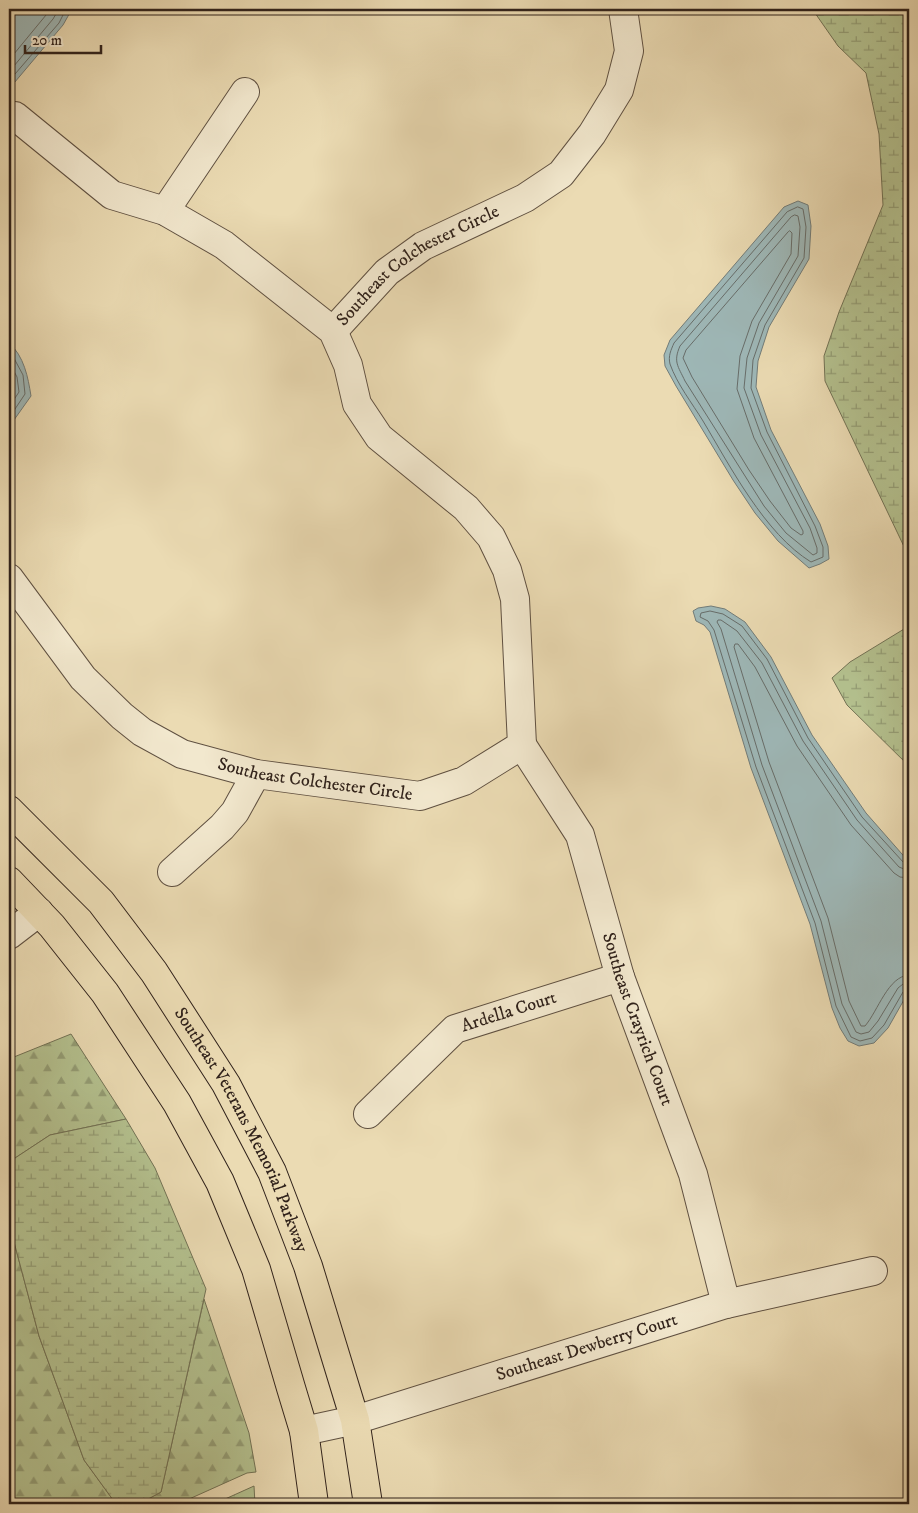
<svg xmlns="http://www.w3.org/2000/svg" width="918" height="1513" font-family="'IM FELL DW Pica',serif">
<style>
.forest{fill:url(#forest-firs);stroke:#727255}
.wetland{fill:url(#wetland-marsh);stroke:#727255}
.park{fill:url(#park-tufts);stroke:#727255}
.water{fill:#9eb8b8;stroke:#727c79}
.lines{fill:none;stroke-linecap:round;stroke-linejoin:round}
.shore{stroke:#676d6a;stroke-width:1}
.minor-casing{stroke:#5f5041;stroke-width:30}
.major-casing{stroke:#30221b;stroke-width:30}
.minor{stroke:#f2e8ce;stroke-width:28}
.major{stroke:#ebdbb3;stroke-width:28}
.labels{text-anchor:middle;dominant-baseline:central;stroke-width:5;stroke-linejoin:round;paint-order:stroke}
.street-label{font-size:18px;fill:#30221b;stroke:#f2e8ce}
</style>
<defs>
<pattern id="forest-firs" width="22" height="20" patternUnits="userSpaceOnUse" patternTransform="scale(1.25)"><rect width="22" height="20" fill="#b4c18f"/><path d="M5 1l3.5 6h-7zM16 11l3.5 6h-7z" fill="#939c74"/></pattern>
<pattern id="wetland-marsh" width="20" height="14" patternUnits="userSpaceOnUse" patternTransform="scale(1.25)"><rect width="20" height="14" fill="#b4c18f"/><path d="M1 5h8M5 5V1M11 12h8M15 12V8" fill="none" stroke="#939c74"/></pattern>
<pattern id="park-tufts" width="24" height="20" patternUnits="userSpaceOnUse" patternTransform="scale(1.25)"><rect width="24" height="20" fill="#b4c18f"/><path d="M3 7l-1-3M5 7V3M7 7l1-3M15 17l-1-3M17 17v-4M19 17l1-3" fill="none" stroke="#939c74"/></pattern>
</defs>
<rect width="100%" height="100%" fill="#ebdbb3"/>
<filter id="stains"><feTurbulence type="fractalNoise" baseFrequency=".004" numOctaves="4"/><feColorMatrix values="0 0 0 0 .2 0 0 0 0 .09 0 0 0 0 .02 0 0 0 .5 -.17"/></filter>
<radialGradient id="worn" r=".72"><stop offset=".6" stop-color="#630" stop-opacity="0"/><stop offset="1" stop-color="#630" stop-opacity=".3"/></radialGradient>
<path class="forest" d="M71,1034L126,1119L50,1135L9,1162V1059Z
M9,1223L39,1336L84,1460L116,1504H9Z
M204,1299L249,1433L256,1472L247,1473L178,1504H139L161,1492Z"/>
<path class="wetland" d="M815,9H909V557L825,381L824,356L839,312L883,205L879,134L866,73L838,46L815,13Z
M909,626V766L847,705L832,678L850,662Z
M126,1119L155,1168L206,1289L161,1492L139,1504H116L84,1460L39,1336L9,1223V1162L50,1135Z"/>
<path class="park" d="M254,1486L255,1504H214Z"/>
<path class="water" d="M9,9H72L63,25L9,89Z
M798,201L808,205L811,226L809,259L769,327L758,361L756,387L771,430L820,524L828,546L829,559L820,564L809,568L778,541L755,513L733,480L676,386L665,366L664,355L670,340L784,207Z
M9,343C24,356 28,377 31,396L9,427Z
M711,606L725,609L745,622L771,657L812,735L866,813L909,862V991L888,1028L874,1043L859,1046L848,1041L840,1028L832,1008L810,924L751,768L710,632L704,625L696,621L693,611L698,608Z"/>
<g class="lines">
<path class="shore" d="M9,60L51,9
M9,72L53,19L59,9
M9,81L59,23L66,9
M798,207L803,209L806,227L804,258L765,325L753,360L751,388L767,432L815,526L823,547V557L811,562C765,534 730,466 703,421C692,403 677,384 670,364C668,356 671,350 674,343L787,212Z
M795,215L798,216L800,227L798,256L759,323L747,358L744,388L761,435L810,528L817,548V553L813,555L786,533L764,506L685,381C678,366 673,362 680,346L791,217Z
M790,231L792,233L791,254L752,321L740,356L737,389L754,438L803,531V534L801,535L791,528L770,501L749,470L692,377L683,358L686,350L788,232Z
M9,349L23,375L25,394L9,418
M9,362L17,377L19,392L9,407
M909,865L904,863L862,817L808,738L767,659L742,626L723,614L710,611L701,613L700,617L708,621L714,630L756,767L815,923L836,1006L851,1037L860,1041L872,1038L884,1025L903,992L909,989
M909,871L899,867L857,820L803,741L762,663L737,631L721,620H718L717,622L721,629L762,765L821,921L842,1004L856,1032L861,1034L869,1032L878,1021L898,988L903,984L909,983
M909,878L900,877L894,873L851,825L797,746L755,667L738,644H735L734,647L769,762L828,918L849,1001L861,1026H865C878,1011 888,976 909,975"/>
<defs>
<g id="minor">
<path d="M165,211L245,92"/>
<path id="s1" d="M333,331L387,272L423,246L525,198L561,174L592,134L619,90L629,51L623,9"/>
<path id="s2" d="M9,578L83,678L122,716L142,732L182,754L256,774L420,796L464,781L522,745L515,599L507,570L491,537L466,508L379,437L357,404L348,365L333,331L224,245L165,211L112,195L15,116"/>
<path id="s3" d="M522,745L580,835L620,977L693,1174L726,1304"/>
<path d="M172,872L222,827L235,812L256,774"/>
<path d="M9,935L39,912"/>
<path id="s4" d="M368,1114L455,1029L620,977"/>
<path id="s5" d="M304,1431L355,1420L726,1304L873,1271"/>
</g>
<g id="major">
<path id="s6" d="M9,810L101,902L154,972L226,1084L272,1172L308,1266L355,1420L368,1504"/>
<path d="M9,881L52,926L105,993L177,1103L220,1182L256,1269L291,1388L304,1431L314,1504"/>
</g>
</defs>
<use href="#minor" class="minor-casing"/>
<use href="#major" class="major-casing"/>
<use href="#minor" class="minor"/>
<use href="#major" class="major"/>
</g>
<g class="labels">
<g class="street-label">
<text stroke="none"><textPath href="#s1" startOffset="109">Southeast Colchester Circle</textPath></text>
<text stroke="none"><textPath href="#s2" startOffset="386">Southeast Colchester Circle</textPath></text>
<text stroke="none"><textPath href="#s4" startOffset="178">Ardella Court</textPath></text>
<text stroke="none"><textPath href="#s3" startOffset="300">Southeast Crayrich Court</textPath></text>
<text stroke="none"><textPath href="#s6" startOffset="399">Southeast Veterans Memorial Parkway</textPath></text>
<text stroke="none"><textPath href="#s5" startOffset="295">Southeast Dewberry Court</textPath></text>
</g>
</g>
<rect width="918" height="1513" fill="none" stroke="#ebdbb3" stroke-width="30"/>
<rect x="10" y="10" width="898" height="1493" fill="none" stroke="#30221b" stroke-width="2.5"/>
<rect x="15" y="15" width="888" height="1483" fill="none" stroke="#30221b"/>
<path d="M25 45v8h76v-8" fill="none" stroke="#30221b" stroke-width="2.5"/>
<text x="32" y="45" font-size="15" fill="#30221b" stroke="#f2e8ce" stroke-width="4" paint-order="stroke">20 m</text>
<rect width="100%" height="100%" filter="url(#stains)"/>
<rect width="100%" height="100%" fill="url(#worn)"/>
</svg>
